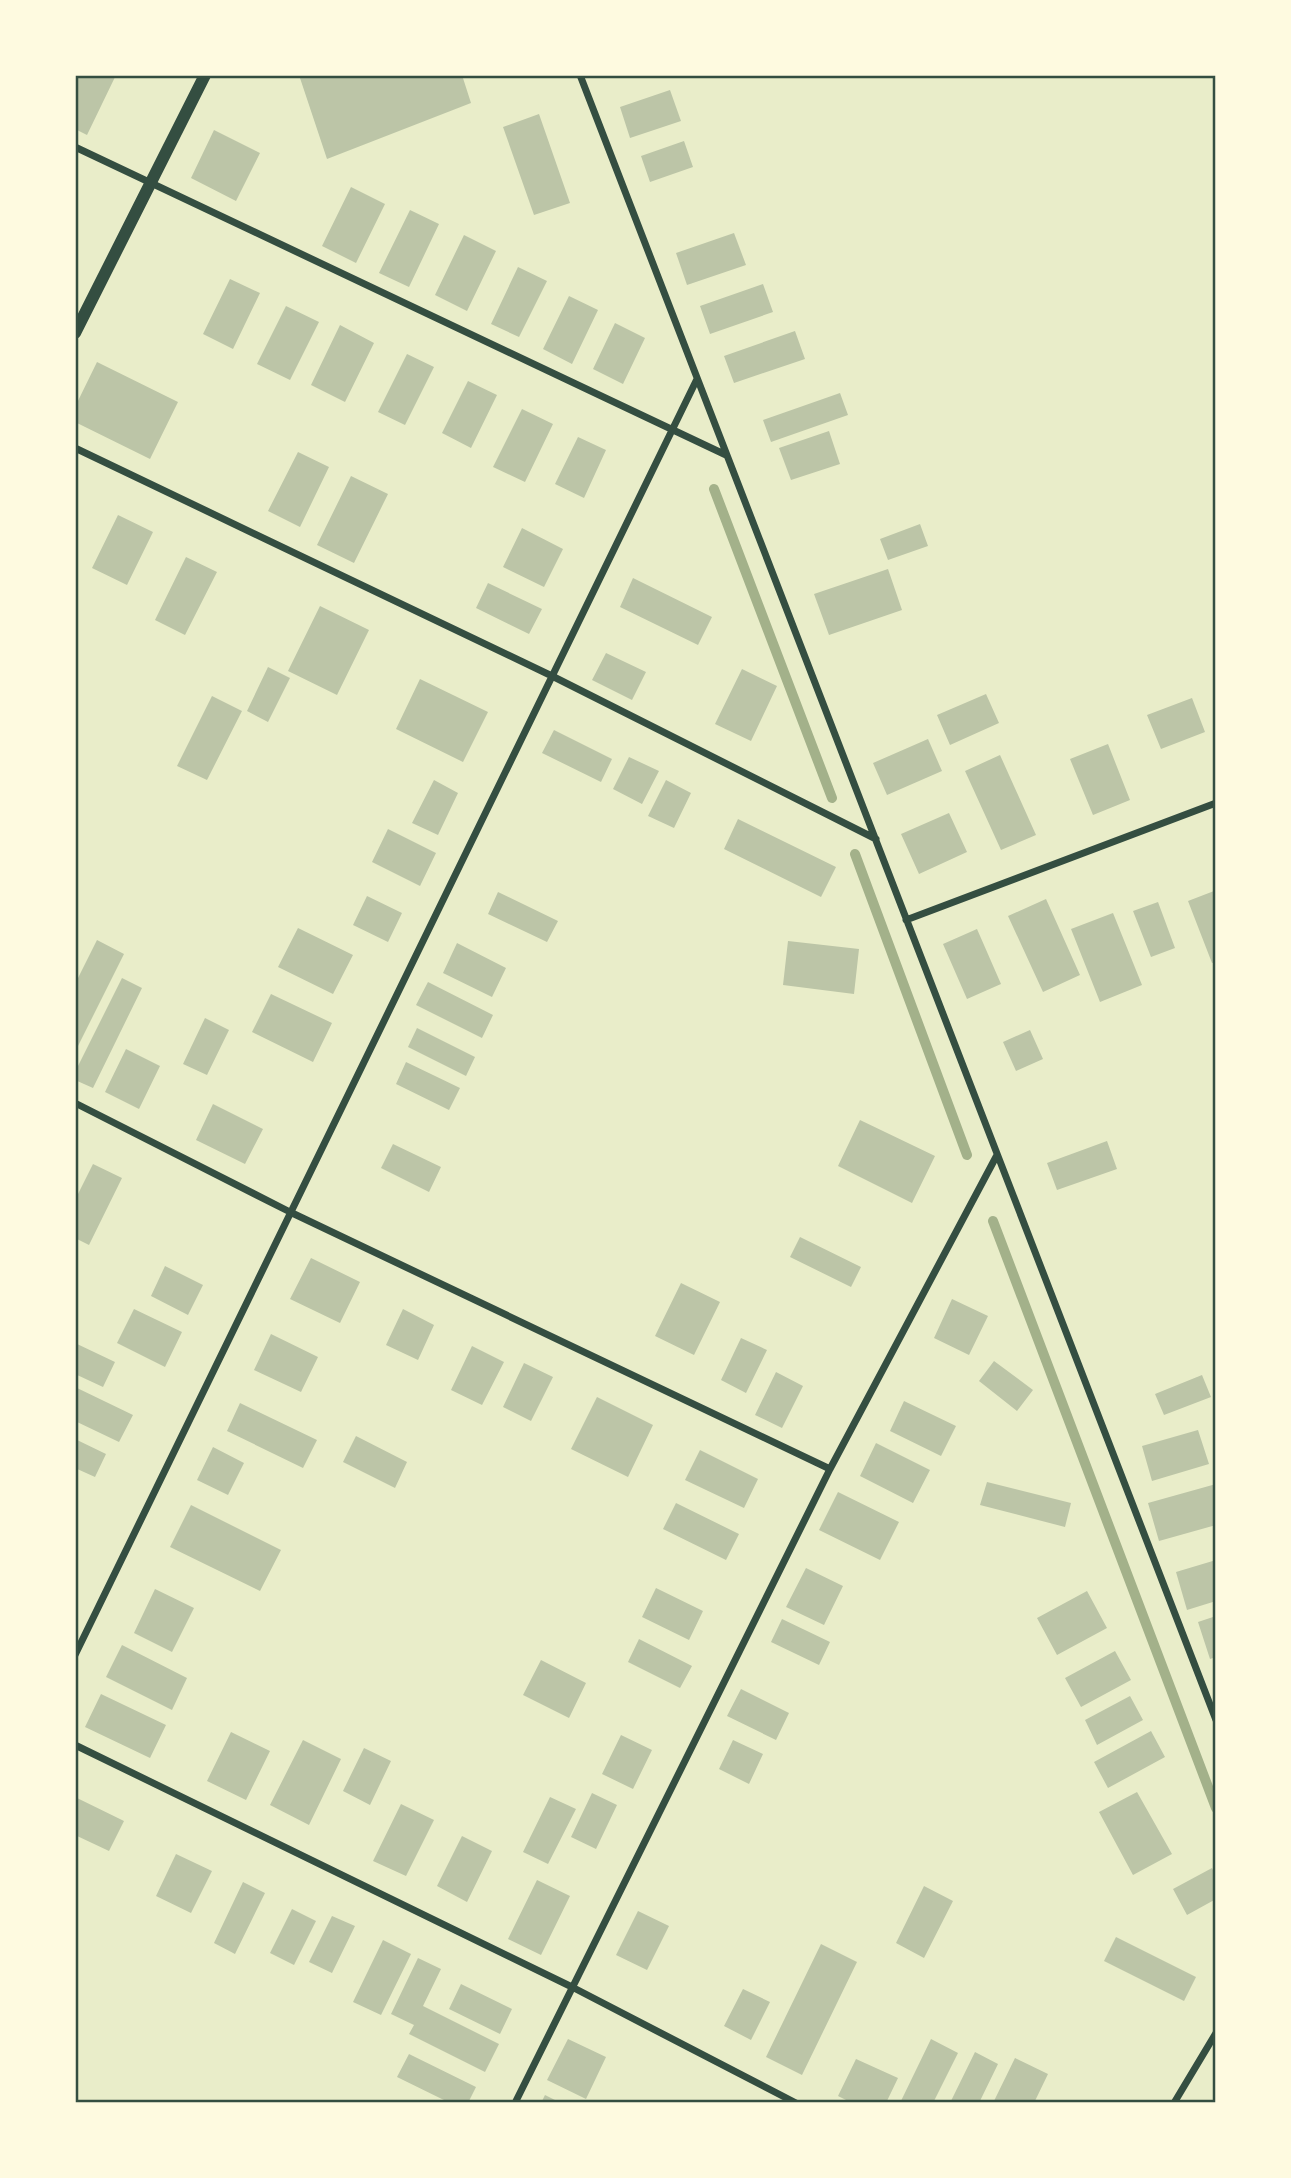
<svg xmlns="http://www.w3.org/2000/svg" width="1291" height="2178" font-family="Lato,sans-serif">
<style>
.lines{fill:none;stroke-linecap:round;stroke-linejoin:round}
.stream{stroke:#a3b18a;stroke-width:10}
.building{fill:#bcc5a7}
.minor{stroke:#344e41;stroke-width:7}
.tertiary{stroke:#344e41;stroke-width:12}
.neatline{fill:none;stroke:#344e41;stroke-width:2.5}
</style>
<rect width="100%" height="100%" fill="#e9edc9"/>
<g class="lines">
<path class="stream" d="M714,489L832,798
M855,854L967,1155
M993,1221L1216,1808"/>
</g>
<path class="building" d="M75,75H116L87,135L75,129Z
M299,75H462L471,103L327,159Z
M670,90L681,121L630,138L620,107Z
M539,114L570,203L534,215L503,127Z
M214,130L260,153L236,201L191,178Z
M684,141L693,167L650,182L641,156Z
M351,187L385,204L356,263L322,246Z
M410,210L439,224L409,287L379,273Z
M734,233L746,265L687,285L676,253Z
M464,235L496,251L467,311L435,295Z
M518,267L547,281L519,337L491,324Z
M230,279L260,293L233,349L203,334Z
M763,284L773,312L710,334L700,306Z
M569,296L598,310L572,364L543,349Z
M286,306L319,322L290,380L257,364Z
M615,323L645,338L623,384L593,369Z
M340,325L374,343L345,402L311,385Z
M795,331L805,359L734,383L724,356Z
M407,354L434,367L405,425L378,412Z
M97,362L178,402L150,459L75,422V407Z
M468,381L497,395L471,448L442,433Z
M840,393L848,415L771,442L763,420Z
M522,409L553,424L525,482L493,467Z
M829,431L840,464L791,480L779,448Z
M578,437L606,450L584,498L555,484Z
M298,452L329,467L300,527L268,511Z
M351,476L388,494L354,563L317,545Z
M118,515L153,532L127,585L92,568Z
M920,524L928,546L888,560L880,539Z
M522,528L563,549L544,587L503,567Z
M186,557L217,572L185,635L155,620Z
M888,569L902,610L829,635L814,594Z
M633,578L712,617L698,645L620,607Z
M488,583L542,609L529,634L476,608Z
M320,606L369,630L337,695L288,671Z
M606,653L646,672L632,700L592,680Z
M268,667L290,678L268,722L247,711Z
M742,669L777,686L751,741L715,724Z
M420,679L488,712L463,762L396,729Z
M986,694L999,723L950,745L937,715Z
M212,696L242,711L207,780L177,766Z
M1192,698L1205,732L1161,749L1147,715Z
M554,730L612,759L601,782L542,753Z
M928,739L942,771L887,795L873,763Z
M1108,744L1130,800L1093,815L1070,759Z
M1000,755L1036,835L1001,850L965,771Z
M629,757L659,771L642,804L613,789Z
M434,780L458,793L438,835L412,823Z
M666,780L691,793L674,828L648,816Z
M949,813L967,852L919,874L901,834Z
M738,819L836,867L821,897L724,849Z
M388,829L436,853L420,886L372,862Z
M1214,891L1216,896V962L1212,963L1188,901Z
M498,892L558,921L547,942L488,914Z
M367,896L402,913L388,942L353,925Z
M1046,899L1080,975L1043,992L1008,916Z
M1158,902L1175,948L1151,957L1133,911Z
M1113,913L1142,985L1100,1002L1071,929Z
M298,928L353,955L333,994L278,967Z
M977,929L1001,984L967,999L943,944Z
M97,940L124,954L75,1052V984Z
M788,941L859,949L854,994L783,985Z
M457,943L506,968L492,997L443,973Z
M122,978L142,988L93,1088L75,1080V1072Z
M428,982L493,1015L482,1038L416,1005Z
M271,994L332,1023L313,1062L252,1032Z
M205,1018L229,1030L207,1075L183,1064Z
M417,1028L475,1057L466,1076L408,1047Z
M1030,1030L1043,1059L1016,1071L1003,1042Z
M126,1049L160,1066L139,1109L105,1092Z
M406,1062L460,1088L449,1110L396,1084Z
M213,1104L263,1129L245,1164L196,1140Z
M860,1120L935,1156L912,1203L838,1166Z
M1107,1141L1117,1169L1057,1190L1047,1163Z
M393,1144L441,1167L429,1192L381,1168Z
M93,1164L122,1178L89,1245L75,1238V1200Z
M800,1237L861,1267L851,1287L790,1257Z
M311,1258L360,1282L340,1323L290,1299Z
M165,1266L203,1285L188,1315L151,1296Z
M681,1283L720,1302L694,1355L655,1336Z
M952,1299L988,1316L969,1355L934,1338Z
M134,1309L182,1332L165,1367L117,1343Z
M403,1309L434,1325L418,1360L386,1345Z
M271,1334L318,1357L301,1392L254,1370Z
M741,1338L767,1350L746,1393L721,1380Z
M75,1343L115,1362L103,1387L75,1374Z
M472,1346L504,1362L482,1405L451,1390Z
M994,1361L1033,1390L1017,1411L979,1381Z
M524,1363L553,1377L531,1421L503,1407Z
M776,1372L803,1386L782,1428L755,1415Z
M1202,1375L1211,1397L1164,1415L1155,1394Z
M75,1387L133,1415L119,1442L75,1421Z
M597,1397L653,1425L628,1477L571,1449Z
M904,1401L956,1426L941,1456L890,1431Z
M240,1403L317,1440L303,1468L227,1431Z
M1198,1430L1209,1464L1152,1481L1142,1446Z
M356,1436L407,1462L395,1488L343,1462Z
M75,1439L106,1454L95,1477L75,1468Z
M876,1443L930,1470L913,1503L860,1476Z
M213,1447L244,1463L228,1495L197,1480Z
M700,1450L758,1479L744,1508L685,1480Z
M987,1482L1071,1503L1065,1527L980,1505Z
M1216,1484V1525L1159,1541L1148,1503Z
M838,1492L899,1522L880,1560L819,1530Z
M676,1503L739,1534L726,1560L663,1529Z
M191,1505L281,1550L260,1591L170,1547Z
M1216,1560V1601L1187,1610L1176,1572Z
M806,1568L843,1586L824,1625L786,1607Z
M656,1588L703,1611L689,1640L642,1617Z
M155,1589L194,1608L172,1652L134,1633Z
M1087,1591L1107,1628L1057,1655L1037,1618Z
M1216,1616V1657L1210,1659L1198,1622Z
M782,1619L830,1642L819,1665L771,1642Z
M639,1639L692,1666L680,1688L628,1662Z
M122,1645L187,1678L172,1710L106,1677Z
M1115,1651L1131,1680L1081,1707L1065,1678Z
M541,1660L586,1683L569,1718L523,1695Z
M741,1689L789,1713L776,1740L727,1716Z
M101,1694L166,1725L150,1758L85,1727Z
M1130,1696L1143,1720L1097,1745L1085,1720Z
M1151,1731L1165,1757L1108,1788L1094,1762Z
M231,1732L270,1751L246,1800L207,1781Z
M621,1735L652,1750L633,1789L602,1774Z
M303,1740L341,1759L309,1825L270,1805Z
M733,1740L763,1754L749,1784L719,1769Z
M364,1748L391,1761L370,1805L343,1791Z
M1137,1792L1172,1854L1133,1875L1099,1812Z
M592,1793L617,1805L596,1849L571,1837Z
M75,1797L124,1821L109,1851L75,1835Z
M550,1797L576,1809L548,1864L523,1852Z
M401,1804L434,1820L406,1876L373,1861Z
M462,1836L492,1851L467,1902L437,1886Z
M176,1854L212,1871L191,1913L156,1896Z
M1212,1868L1216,1876V1899L1187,1915L1173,1889Z
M537,1880L570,1896L541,1955L508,1939Z
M243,1882L265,1893L235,1954L214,1943Z
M924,1886L953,1901L924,1958L896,1943Z
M292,1909L316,1921L294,1965L270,1953Z
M638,1911L669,1926L647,1970L616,1955Z
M332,1916L355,1926L332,1973L309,1962Z
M1116,1937L1196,1977L1184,2001L1104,1961Z
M383,1940L411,1954L381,2015L353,2002Z
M821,1944L857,1962L802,2075L766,2057Z
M418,1958L441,1969L423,2006L499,2044L485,2072L409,2034L414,2025L391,2014Z
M461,1984L512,2009L500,2034L449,2009Z
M743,1989L770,2002L751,2040L724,2026Z
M568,2039L606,2057L586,2099L547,2080Z
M931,2039L958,2053L933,2103H900Z
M975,2052L998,2064L979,2103H950Z
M409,2054L476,2087L468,2103H450L397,2077Z
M1015,2058L1048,2074L1034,2103H993Z
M856,2059L898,2078L886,2103H852L838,2096Z
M545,2095L561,2103H541Z"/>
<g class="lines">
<path class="minor" d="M580,75L1216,1720
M75,147L726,455
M75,448L552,676L876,839
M906,920L1216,803
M75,1103L290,1212L830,1469
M75,1655L697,379
M75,1745L572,1987L796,2103
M515,2103L830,1469L997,1155
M1174,2103L1216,2033"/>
<path class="tertiary" d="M75,333L205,75"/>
</g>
<rect width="1291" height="2178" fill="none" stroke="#fefae0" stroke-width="154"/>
<rect x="77" y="77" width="1137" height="2024" class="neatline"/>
</svg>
